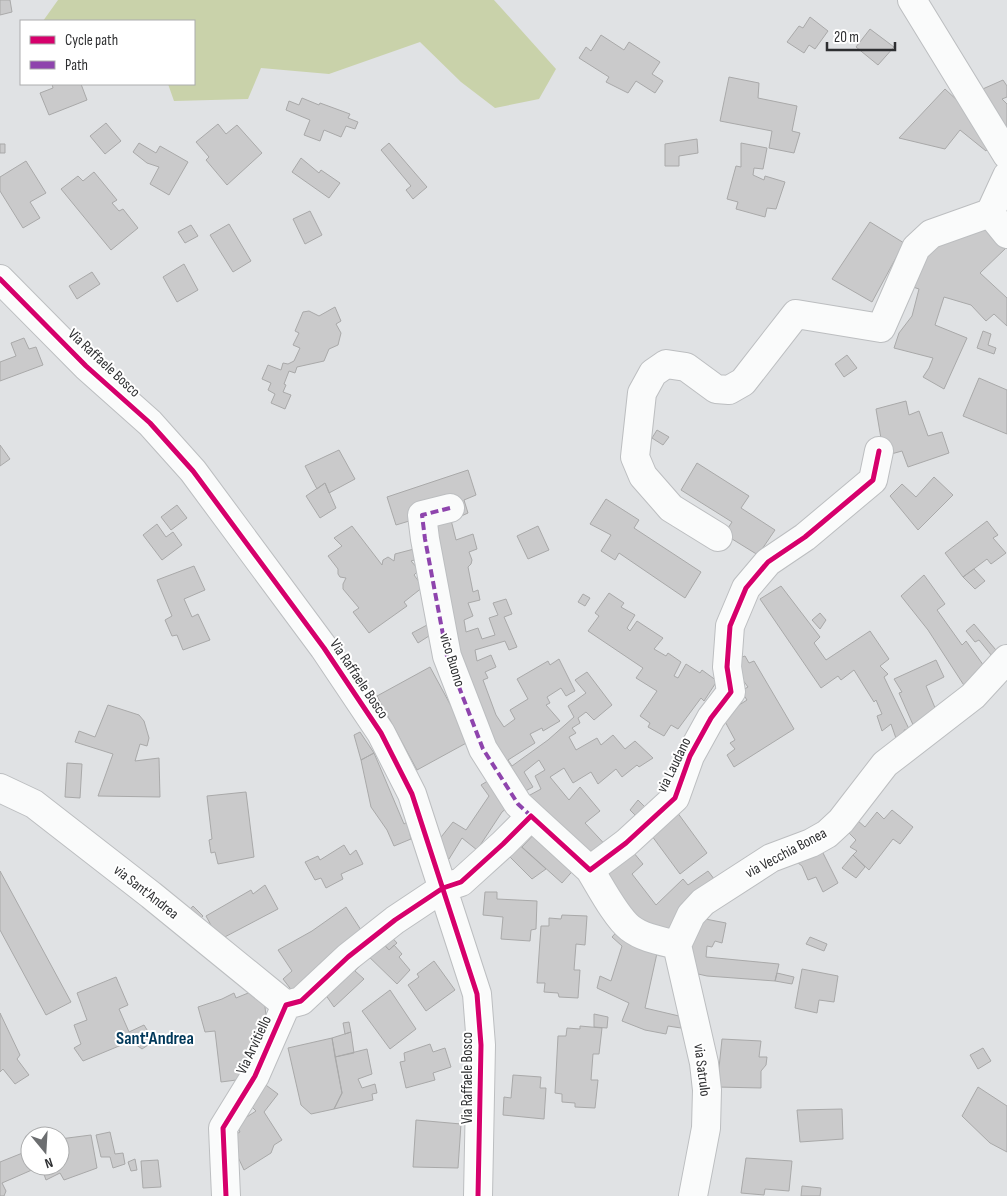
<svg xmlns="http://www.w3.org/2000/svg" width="1007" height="1196" font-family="'Sofia Sans Condensed',sans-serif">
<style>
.green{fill:#c9d2aa}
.building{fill:#cacacb;stroke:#a9a9a9}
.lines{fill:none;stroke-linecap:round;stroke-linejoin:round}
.minor-casing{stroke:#bcbec0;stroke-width:30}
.minor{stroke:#fafbfb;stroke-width:28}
.quiet{stroke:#8e44ad;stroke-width:4;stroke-dasharray:8 4;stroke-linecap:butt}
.cycleway-casing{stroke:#fff;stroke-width:8}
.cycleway{stroke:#d6006c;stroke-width:5}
.labels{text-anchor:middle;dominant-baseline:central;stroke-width:4;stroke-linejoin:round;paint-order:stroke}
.street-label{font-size:15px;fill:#2e2f31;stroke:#fff}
.quarter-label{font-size:18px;font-weight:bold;fill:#00385a;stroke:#fff}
</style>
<rect width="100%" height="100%" fill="#e0e2e4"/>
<path class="green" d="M58,0H494L556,69L539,99L495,108L461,82L420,42L329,74L261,68L248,99L174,101L168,84H194V21H43Z"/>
<path class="building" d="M0,0H10L12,12L0,15Z
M810,17L828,31L815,49L809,45L804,53L787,42L799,26L803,28Z
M870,29L894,47L878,65L856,47Z
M601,35L624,50L629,42L660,62L652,74L663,81L655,93L636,81L628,93L606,82L609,77L579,58L586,47L591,51Z
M729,77L759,83L758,98L797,106L792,131L800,133L794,153L769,148L772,131L720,121Z
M1003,80L1007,86V97L1002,99L1007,104V135L976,92Z
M52,84H81L87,100L49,115L40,93L53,88Z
M945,89L973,115L990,146L986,151L960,130L945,149L899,138Z
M302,98L319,105L320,103L350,114L348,118L358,122L355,129L346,126L341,137L324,130L320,141L304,135L310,120L286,110L289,101L299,105Z
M106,123L121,141L105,154L90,136Z
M218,124L226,134L237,125L262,153L227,185L206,160L209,157L196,142Z
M697,139L698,153L679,156V166H665V144Z
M139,143L156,153L160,146L188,162L169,195L150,184L159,167L147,163L133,152Z
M389,143L427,187L413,199L406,190L411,186L381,150Z
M741,143L767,148L763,169L754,168L753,175L764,180L765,176L785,182L776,209L767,208L765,217L736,209L738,202L727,199L736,166L741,167Z
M0,144H5V153H0Z
M301,158L319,173L321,170L340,183L329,198L292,172Z
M26,161L46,193L30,202L40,218L23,228L0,191V177Z
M94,172L117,200L112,203L119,211L123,209L138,228L111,250L61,189L78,176L83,181Z
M310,211L322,235L305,244L293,219Z
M870,222L904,243L872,302L832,279Z
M229,224L251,261L233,272L210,235Z
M191,225L198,236L185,243L178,232Z
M989,227L1006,248L980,273L1007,298V326L994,314L986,321L971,305L944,297L935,325L967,338L944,389L923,377L929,368L933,358L894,348L899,333L912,316L919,289L910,286L923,248Z
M184,264L198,290L177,302L163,277Z
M92,272L100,284L77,299L69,286Z
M335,307L341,321L336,324L341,333L338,345L329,349L324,361L297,367L295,373L289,371L284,384L286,385L283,392L291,395L285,409L271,403L275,394L268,390L271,383L262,379L268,365L281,370L283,363L288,364L294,361L300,348L293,345L299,333L295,331L303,312L309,311L319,316Z
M983,331L991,334L988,345L996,348L994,354L977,348Z
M24,338L29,349L36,347L43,365L0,381V362L16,356L11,343Z
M847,355L857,368L844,377L835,364Z
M979,378L1007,390V434L963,416Z
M906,401L909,415L919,411L928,436L942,432L949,453L908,467L902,451L884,456L876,409Z
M657,430L669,437L663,445L652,438Z
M0,445L10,459L0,466Z
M339,450L355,479L329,493L325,483L317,489L305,466Z
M697,463L749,496L741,508L775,530L758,555L724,534L732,522L681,490Z
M468,470L476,495L464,500L468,513L459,517L419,518L396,525L387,497Z
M934,477L953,495L918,530L890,496L902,484L916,497Z
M325,483L336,508L320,518L306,496Z
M606,499L639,520L634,528L701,572L685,598L619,553L615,560L601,551L611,535L590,524Z
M177,505L187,518L171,530L161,517Z
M451,520L456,540L473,534L477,549L469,552L472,560L471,564L468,567L473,592L478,590L480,600L468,603L473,616L464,620L466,632L478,628L482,639L495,635L489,618L498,615L493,603L506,599L512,614L504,617L517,647L509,650L505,641L475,650L477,661L491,655L496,667L485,672L488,678L483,680L496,715L504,727L515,719L510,710L528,699L517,679L548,661L550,665L559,659L575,691L566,696L561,688L547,697L550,703L546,705L560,721L543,731L542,728L530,734L535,743L508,760L512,766L548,740L574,717L568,706L586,693L575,680L587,672L612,705L594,720L586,712L578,718L580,723L572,728L576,733L569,737L576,750L597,738L601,745L613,735L625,749L635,741L653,758L639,767L637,765L622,777L616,769L598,784L591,772L573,783L564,768L550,777L569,800L580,787L600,811L585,823L611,851L590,862L519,801L541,789L535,776L545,770L539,760L524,772L533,787L516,796L451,643L428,526Z
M987,521L998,535L993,538L1006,553L991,564L987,559L963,577L945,553Z
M157,524L166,537L173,532L182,545L162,560L143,535Z
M352,526L382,565L383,560L388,557L394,561L395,554L414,549L418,559L411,561L419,570L414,575L423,587L404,602L407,606L369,633L353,612L359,608L343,589V584L346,578L340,577L338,574V569L328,556L342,546L334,538Z
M538,526L549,550L528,559L517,536Z
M194,566L205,590L184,599L192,617L198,614L210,640L183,650L177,635L172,636L165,620L172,616L157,580Z
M974,569L985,581L975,589L963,577Z
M924,575L945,604L937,610L962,645L966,641L989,673L969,693L928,630L901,596Z
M781,586L820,637L814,643L826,660L870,631L889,659L880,666L888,674L884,677L909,729L904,730L907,738L898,744L891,724L882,731L877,716L882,714L876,700L874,702L854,670L841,680L838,676L821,688L760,599Z
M609,593L624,603L621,607L635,615L627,628L630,631L637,621L663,638L654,649L666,656L668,653L681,662L674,676L678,678L686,664L700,673L702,670L717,681L704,701L701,698L678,729L671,725L664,736L648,727L650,723L640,716L657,691L636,678L643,668L588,631L599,616L595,613Z
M583,594L590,598L585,606L578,602Z
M820,613L826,620L820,629L812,620Z
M974,624L1001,656L996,661L979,640L975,642L966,631Z
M427,625L432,634L418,643L412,633Z
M745,656L749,663L754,661L794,729L734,767L727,755L735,749L730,743L735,740L722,716L747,700L741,691L748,687L736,671L734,660Z
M936,660L944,677L926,686L938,715L914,727L899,693L902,692L894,679Z
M430,667L470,741L417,770L377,696Z
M108,705L139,715L144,721L149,738L147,746L140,744L135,761L159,758L160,797L98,796L113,754L75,742L79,731L95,737Z
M360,732L374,753L361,760L354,735Z
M374,753L404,824L407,822L411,839L394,846L387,830L371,807L361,760Z
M67,763L82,764L80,798L65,797Z
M496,776L513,803L502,812L477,850L462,838L449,859L434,846L453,822L466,830L489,796L481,785Z
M246,792L254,857L218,864L215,852L211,853L209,840L212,839L207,796Z
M638,800L649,811L640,820L630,810Z
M892,810L913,827L900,844L893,839L869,870L853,855L857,851L850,847L856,840L847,831L857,820L865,827L877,812L884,819Z
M677,812L707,853L680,874L649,832Z
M537,831L577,866L562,883L522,847Z
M517,843L546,869L532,879L507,854Z
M344,845L350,855L356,850L363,864L341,874L343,879L326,888L321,878L315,880L305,862L318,856L320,860Z
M819,845L838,883L823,892L816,877L808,880L802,866L793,859Z
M629,847L643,864L632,874L656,905L683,879L688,885L708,871L718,884L671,929L638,925L603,871Z
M853,855L865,867L856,878L842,868Z
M0,871L71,1002L46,1015L0,930Z
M265,885L278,909L219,940L206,916L251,890L253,894Z
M485,892H497V899L537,901L536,929L531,930L530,941L501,939L503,917L483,915Z
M193,906L203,916L195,924L186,914Z
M346,907L363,933L293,992L283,979L292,971L278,950L312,931Z
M562,915L587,916L585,945L576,944L574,970H580L578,998L559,997L558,993L544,992L545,983H537L541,926H549V918L561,919Z
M695,917L726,923L722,943L715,941L712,947L707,946L706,957L779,964L775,981L707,976L685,971Z
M622,926L659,944L645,1008L679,1016L681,1028L668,1026L666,1034L645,1030L622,1021L629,1003L597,988L600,976L611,981L622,946L612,937Z
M386,931L397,943L389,950L377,937Z
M377,937L389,950L394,945L402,954L399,957L410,970L397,984L363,951Z
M810,937L827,944L824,951L806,944Z
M354,960L361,965L355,971L364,979L334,1007L323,991Z
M434,961L455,990L426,1011L408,985L419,977L417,974Z
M802,969L838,976L834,1002L819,1000L817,1013L795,1008Z
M777,973L794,977L792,984L775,981Z
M116,977L128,1005L119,1009L129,1032L144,1025L154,1041L142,1049L131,1041L83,1061L74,1048L81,1044L74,1025L87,1020L77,993Z
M258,989L265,1007L267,1025L244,1079L221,1082L215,1031L205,1032L198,1007L222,999L234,993L236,998Z
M390,990L416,1029L390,1049L362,1011Z
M0,1013L20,1055L17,1059L29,1075L15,1084L3,1069L0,1072Z
M594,1014L608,1017L607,1028L594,1027Z
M349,1022L351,1032L345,1034L343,1023Z
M580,1026L602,1028L599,1054H593L591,1080H598L595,1108L575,1107V1103L562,1102V1094L555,1093L558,1036H566L567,1028L580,1029Z
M351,1032L354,1053L335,1057L332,1038Z
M332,1038L342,1093L334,1109L311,1114L301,1105L288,1048Z
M722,1039L761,1041L759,1057H767L766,1065L761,1071V1088L717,1087Z
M430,1044L433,1052L445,1048L451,1067L433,1073L435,1080L406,1088L400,1062L405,1061L404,1053Z
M983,1048L991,1061L978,1069L970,1055Z
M367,1049L372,1074L358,1079L362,1088L375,1084L377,1093L372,1094L373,1100L334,1109L342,1093L335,1057Z
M513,1075L541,1077L540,1088H546L544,1119L503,1115L504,1097L511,1098Z
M259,1080L278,1094L264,1112L282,1140L274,1145L271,1153L244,1170L229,1138L240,1132L236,1124L256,1111L245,1100Z
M978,1087L1007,1106V1152L990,1143L962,1116Z
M842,1109L843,1139L800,1142L797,1110Z
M416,1120L461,1124L458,1168L413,1167Z
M110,1132L115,1154L123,1153L125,1164L113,1168L110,1157H101L96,1135Z
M91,1135L97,1168L64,1180L60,1173L46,1180L41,1166L2,1183L6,1191L4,1196H0V1162L30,1150V1166H60V1139Z
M746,1158L792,1161L789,1191L765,1189L764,1195L741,1193Z
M135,1159L137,1170L131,1171L128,1162Z
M158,1160L161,1187L143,1188L141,1161Z
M802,1186L821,1188L820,1196H801Z"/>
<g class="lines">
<defs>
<path id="minor" d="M912,0L1007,155
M990,213L1007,234
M0,279L86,366L150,423L193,471L324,648L381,733L412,794L477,994L481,1045L478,1196
M450,508L422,515L425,539L447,656L483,749L518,804L531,816
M718,537L671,508L643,476L635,457L642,393L653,373L666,364L686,367L716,389L729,390L743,382L796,314L881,328L916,248L931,234L990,213L1007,176
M0,788L34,804L151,895L286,1005
M590,870C600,886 616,917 630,928C643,938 661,941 677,945L691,915L703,902L771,858L811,843L827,834L841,821L885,764L973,696L1007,659
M677,945L704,1063L707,1090L706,1128L693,1196
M226,1196L223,1128L255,1076L286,1005L301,1001L348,957L395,920L443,888L461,882L503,844L531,816L590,870L626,843L675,798L690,756L711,718L731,692L727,667L730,626L746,588L768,562L805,537L873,480L879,451"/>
</defs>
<use href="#minor" class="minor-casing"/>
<use href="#minor" class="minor"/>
<path class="quiet" d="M450,508L422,515L425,539L447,656L483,749L518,804L531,816"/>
<defs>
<path id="cycleway" d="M0,279L86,366L150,423L193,471L324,648L381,733L412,794L477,994L481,1045L478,1196
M226,1196L223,1128L255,1076L286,1005L301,1001L348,957L395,920L443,888L461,882L503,844L531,816L590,870L626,843L675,798L690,756L711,718L731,692L727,667L730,626L746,588L768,562L805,537L873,480L879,451"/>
</defs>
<use href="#cycleway" class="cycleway-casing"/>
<use href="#cycleway" class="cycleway"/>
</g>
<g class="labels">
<g class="street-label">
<text transform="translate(104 363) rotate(43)">Via Raffaele Bosco</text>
<text transform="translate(452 660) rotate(73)">vico Buono</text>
<text transform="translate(359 679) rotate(56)">Via Raffaele Bosco</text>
<text transform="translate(674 765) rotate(-64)">via Laudano</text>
<text transform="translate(786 853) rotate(-28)">via Vecchia Bonea</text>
<text transform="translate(146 892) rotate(38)">via Sant'Andrea</text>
<text transform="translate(254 1045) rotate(-65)">Via Arvitiello</text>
<text transform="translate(702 1070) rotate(83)">via Satrulo</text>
<text transform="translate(467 1078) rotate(-90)">Via Raffaele Bosco</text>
</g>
<g class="quarter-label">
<text x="155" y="1038">Sant'Andrea</text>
</g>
</g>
<rect x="20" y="20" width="175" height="65" fill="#ffffff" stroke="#abacad"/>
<rect x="30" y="36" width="25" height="8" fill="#d6006c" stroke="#abacad"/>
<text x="65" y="45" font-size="15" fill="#2e2f31">Cycle path</text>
<rect x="30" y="61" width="25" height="8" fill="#8e44ad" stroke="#abacad"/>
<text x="65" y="70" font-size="15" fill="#2e2f31">Path</text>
<g transform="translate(45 1151) rotate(162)"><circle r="24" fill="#ffffff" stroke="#abacad"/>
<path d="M0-4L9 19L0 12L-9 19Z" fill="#6c6e70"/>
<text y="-8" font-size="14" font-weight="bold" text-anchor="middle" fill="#2e2f31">N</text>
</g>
<path d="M827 42v8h68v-8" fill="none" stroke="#2e2f31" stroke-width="2.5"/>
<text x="834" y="42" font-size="15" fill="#2e2f31" stroke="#ffffff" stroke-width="4" paint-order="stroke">20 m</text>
</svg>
